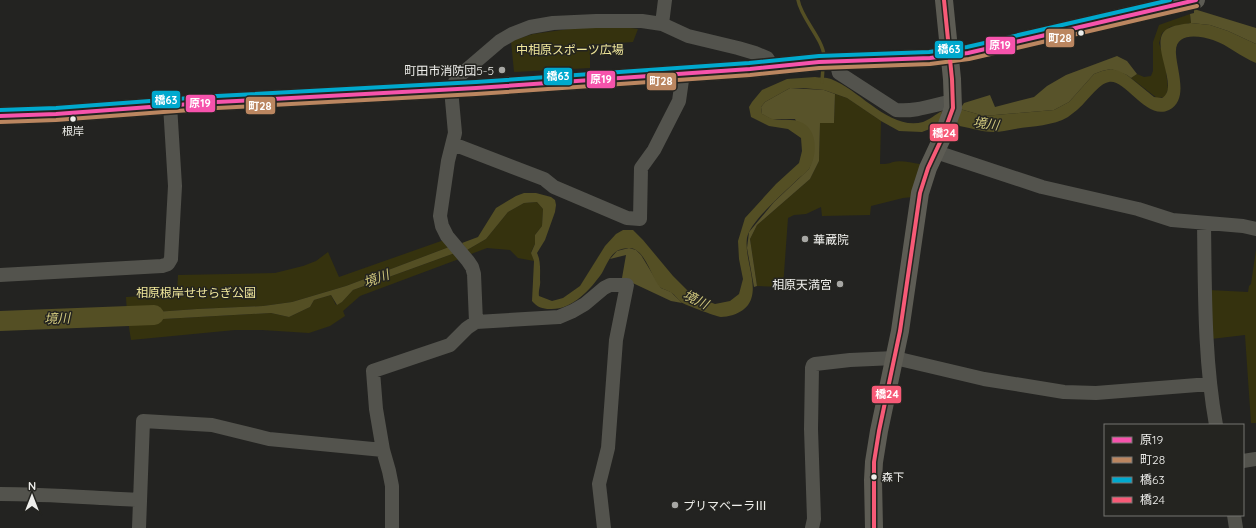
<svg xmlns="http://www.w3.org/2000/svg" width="1256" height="528" font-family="Quicksand,'Noto Sans JP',sans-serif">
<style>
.green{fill:#35320e}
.forest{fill:#58532a}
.water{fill:#544f24}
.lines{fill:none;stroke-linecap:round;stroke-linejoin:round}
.stream{stroke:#544f24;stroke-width:3.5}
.river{stroke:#544f24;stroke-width:20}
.minor{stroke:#53534d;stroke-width:14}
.major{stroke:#5d5c54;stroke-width:18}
.bus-1-casing{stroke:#242420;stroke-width:7}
.bus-2-casing{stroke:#242420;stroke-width:7}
.bus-3-casing{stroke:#242420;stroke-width:7}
.bus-4-casing{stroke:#242420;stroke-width:7}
.bus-1{stroke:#f653ac;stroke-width:4}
.bus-2{stroke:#bb8660;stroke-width:4}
.bus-3{stroke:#00a9ce;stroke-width:4}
.bus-4{stroke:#f75a77;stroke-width:4}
.bus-dot{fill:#eeeeeb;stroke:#242420;stroke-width:1.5}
.poi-dot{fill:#a7a7a4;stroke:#242420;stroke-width:1.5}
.labels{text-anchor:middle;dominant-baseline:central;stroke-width:3;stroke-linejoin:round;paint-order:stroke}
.bus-label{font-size:11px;fill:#eeeeeb;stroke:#242420}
.park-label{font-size:12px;fill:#f0e79b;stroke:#242420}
.poi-label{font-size:12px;fill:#eeeeeb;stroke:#242420;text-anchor:end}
.water-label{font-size:13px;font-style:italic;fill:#d0c77c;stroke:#242420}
.line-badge{stroke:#242420;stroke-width:1.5}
.badge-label{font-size:11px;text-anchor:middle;font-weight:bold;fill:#fff}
</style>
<rect width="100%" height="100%" fill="#232321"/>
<path class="green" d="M1190,14L1191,23L1170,27L1162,33L1159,43L1165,62L1168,89L1165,97L1157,98L1131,78L1137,74L1144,77L1151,76L1153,71V42L1159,25Z
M617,26L638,29L633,42L590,45V68L514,72L511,41L533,34L583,27Z
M835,94L847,98L881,121L880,164C885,164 888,164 893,162C901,160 912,163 920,164L913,197L903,198L871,206L870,215L822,216L821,207L806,214L794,215L788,218L783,287L757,286L750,239L757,225L810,179L819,161L820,123H834Z
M537,202L543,209L542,226L535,235V244L531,252L534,261L518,258L510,250L487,248L471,254L467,250L486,239L508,212L524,203Z
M444,240L449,247L346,286L292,302L263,306L197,309L127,314L126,297L177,294L178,275L275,273L303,266L316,261L328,252L339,277Z
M1256,250V423H1251L1245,335L1211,339L1209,290L1248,292L1249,286L1251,284Z
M455,253L459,259L360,296L343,311L345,316L330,326L309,333L262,330H235L131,340L128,321L271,313L289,317L310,307L314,300L331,295L336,305L342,302L353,290Z"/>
<path class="forest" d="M1194,9L1256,28V44L1228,31L1210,25L1191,23L1190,14L1194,13Z
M1117,56L1127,61L1137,74L1131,78L1127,75L1111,69L1102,71L1094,74L1069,102L1054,110L984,116L960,109L964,103L990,95L995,107L1034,97L1047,86L1066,75Z
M790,88L824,90L835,94L834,123H820L819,161L810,179L757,225L750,239L757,286L754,287L747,248L749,232L774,202L809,169L813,158L795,119H771L762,114L761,107L765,102Z
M629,248L636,250L641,255L661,288L671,292L682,303L671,301L622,278L626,255L610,259L617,251Z"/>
<path class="water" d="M1191,23L1210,25L1228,31L1256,44V63C1241,57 1228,45 1213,40C1200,36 1174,31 1176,54C1177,71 1189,100 1169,110C1146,121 1126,79 1109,82C1099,83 1086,103 1077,110C1074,112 1071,115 1068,117C1053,126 1032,126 1015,129C1008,130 1000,132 994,132C981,132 967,127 955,125L960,109L984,116L1054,110L1069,102L1094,74L1102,71L1111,69L1119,71L1127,75L1154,97L1162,98C1181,87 1147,42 1167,29C1174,25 1184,24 1191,23Z
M815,77C820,78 826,77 831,79C860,90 890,131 923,122C929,120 936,114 942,111L940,125L922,132L899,131L881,121L847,98L824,90L803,88H790L765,102L761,107L762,114C765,115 769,118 773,119C785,121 797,117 807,126C818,137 816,157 809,169C806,173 801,176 798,179C785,192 750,221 747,238C743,264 770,302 733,315C729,316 724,317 721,317C715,316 685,305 681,302C677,299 675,294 670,292C667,290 662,289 660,287C651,277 645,248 629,248C626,248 620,249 617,251C610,255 606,266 602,273C590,290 572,310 550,309C542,309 537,307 532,301L534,261L531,253L535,244V235L542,226L543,209L537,202L524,203L508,212L486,239L467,250L462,243L478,237L496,208L516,196L524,193H536L551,197L555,200L556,205L555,212L545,240L537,253C541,261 540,272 540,280C541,285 538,290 539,296L552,301L563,298L580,286L605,246L616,234L623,230H633L643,240L673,276L692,295L715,304L730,301L739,294L743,279L739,259L738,241L745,218L776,184L799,163L802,151L801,138L788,129L769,126L751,117L749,107L752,102L762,90L787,79Z
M449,247L455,253L353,290L342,302L337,305L331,295L314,300L310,307L289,317L271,313L128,321L127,314L197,309L263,306L292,302L346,286Z"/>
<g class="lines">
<path class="stream" d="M798,0C801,18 823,39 824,56
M822,82L823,67"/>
<path class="river" d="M0,321L154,315"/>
<path class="minor" d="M662,24L665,0
M836,61L839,73L896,110C916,112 933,105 953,101
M453,144L544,179L554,187L627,218L640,219L641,168L654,150L679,101L683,73
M936,152L1042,187L1138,209L1172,220L1243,226L1256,229
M1204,223C1205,290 1204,358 1216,425
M0,275L162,266L168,264L171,259L175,186L170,105
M476,322L474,274L472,267L468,261L447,236L442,226L440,216L448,161L455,133L451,89L458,77L500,41L512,34L530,27L553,23L596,21H642L662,24L688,36L738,48L755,53L767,58L773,67
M1243,461L1256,459
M0,494C47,494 93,498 140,500
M1234,515L1236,528
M139,528L143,421L212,425L269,439L383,450
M392,528V486L389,471L383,450L376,409L373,371L450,345L467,328L476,322L559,317L573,311L585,304L604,288L610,285H627L616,340L608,448L599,484L604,528
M812,528L814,519L811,429L812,368L813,365L815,364L850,360L895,358L984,379L1064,392L1096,393L1210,384"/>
<path class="major" d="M0,116L56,114L217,102L476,88L750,69L819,62L930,58L968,53L1196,0
M874,528L873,480L874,462L879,431L900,331L920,193L928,168L942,138L953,108L952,79L944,0"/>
<defs>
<path id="bus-1" d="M0,116L56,114L217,102L476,88L750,69L819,62L930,58L968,53L1196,0"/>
<path id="bus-2" d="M0,122L56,120L217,108L476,94L750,75L819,68L930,64L969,59L1197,6"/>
<path id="bus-3" d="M0,110L56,108L217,96L476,82L749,63L819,56L929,52L967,47L1170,0"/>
<path id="bus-4" d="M874,528V462L879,431L900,331L920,193L928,168L942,138L953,108L952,79L944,0"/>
</defs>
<use href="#bus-1" class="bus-1-casing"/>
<use href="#bus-2" class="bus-2-casing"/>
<use href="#bus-3" class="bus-3-casing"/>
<use href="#bus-4" class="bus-4-casing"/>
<use href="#bus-1" class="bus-1"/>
<use href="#bus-2" class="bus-2"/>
<use href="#bus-3" class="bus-3"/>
<use href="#bus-4" class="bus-4"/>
</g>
<g class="bus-dot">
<circle cx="1081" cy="33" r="3.5"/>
<circle cx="73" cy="119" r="3.5"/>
<circle cx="874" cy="477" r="3.5"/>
</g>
<g class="poi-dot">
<circle cx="502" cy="70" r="4"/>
<circle cx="805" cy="239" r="4"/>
<circle cx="840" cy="284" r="4"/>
<circle cx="675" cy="505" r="4"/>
</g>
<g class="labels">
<g class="bus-label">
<text x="73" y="131">根岸</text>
<text x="882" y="477" text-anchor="start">森下</text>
</g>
<g class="park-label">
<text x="570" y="49">中相原スポーツ広場</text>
<text x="196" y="292">相原根岸せせらぎ公園</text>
</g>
<g class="poi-label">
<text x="494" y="70">町田市消防団5-5</text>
<text x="813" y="239" text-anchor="start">華蔵院</text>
<text x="832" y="284">相原天満宮</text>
<text x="683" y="505" text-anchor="start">プリマベーラⅢ</text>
</g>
<g class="water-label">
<text transform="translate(986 123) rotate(8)">境川</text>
<text transform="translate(376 278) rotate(-20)">境川</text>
<text transform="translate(696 299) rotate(26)">境川</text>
<text transform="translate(57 318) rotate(-2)">境川</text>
</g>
</g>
<g class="line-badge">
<rect x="1045" y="28" width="30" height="20" rx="4" fill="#bb8660"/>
<rect x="985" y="36" width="31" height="19" rx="4" fill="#f653ac"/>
<rect x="934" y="40" width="30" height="19" rx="4" fill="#00a9ce"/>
<rect x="543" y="67" width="30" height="19" rx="4" fill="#00a9ce"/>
<rect x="586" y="70" width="30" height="19" rx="4" fill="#f653ac"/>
<rect x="646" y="72" width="31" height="19" rx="4" fill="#bb8660"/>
<rect x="151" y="90" width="30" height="19" rx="4" fill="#00a9ce"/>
<rect x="185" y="94" width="31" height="19" rx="4" fill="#f653ac"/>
<rect x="245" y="96" width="31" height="19" rx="4" fill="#bb8660"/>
<rect x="929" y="123" width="30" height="19" rx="4" fill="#f75a77"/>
<rect x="871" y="385" width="31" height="19" rx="4" fill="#f75a77"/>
</g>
<g class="badge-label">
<text x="1060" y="42">町28</text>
<text x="1000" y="49">原19</text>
<text x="949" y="53">橋63</text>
<text x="558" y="80">橋63</text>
<text x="601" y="83">原19</text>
<text x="661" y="85">町28</text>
<text x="166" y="104">橋63</text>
<text x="200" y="107">原19</text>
<text x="260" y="110">町28</text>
<text x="944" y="137">橋24</text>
<text x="887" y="398">橋24</text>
</g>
<rect x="1104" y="424" width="140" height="92" fill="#242420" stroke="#757571"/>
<rect x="1112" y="437" width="20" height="6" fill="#f653ac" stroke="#757571"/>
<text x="1140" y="444" font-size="12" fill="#eeeeeb">原19</text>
<rect x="1112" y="457" width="20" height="6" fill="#bb8660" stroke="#757571"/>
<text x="1140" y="464" font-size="12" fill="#eeeeeb">町28</text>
<rect x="1112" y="477" width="20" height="6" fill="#00a9ce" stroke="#757571"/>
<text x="1140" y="484" font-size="12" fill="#eeeeeb">橋63</text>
<rect x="1112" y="497" width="20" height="6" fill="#f75a77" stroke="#757571"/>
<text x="1140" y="504" font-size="12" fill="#eeeeeb">橋24</text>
<g transform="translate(32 496)" stroke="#242420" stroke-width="3" paint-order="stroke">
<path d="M0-3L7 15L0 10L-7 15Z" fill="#eeeeeb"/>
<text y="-6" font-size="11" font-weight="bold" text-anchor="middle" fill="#eeeeeb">N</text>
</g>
</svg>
